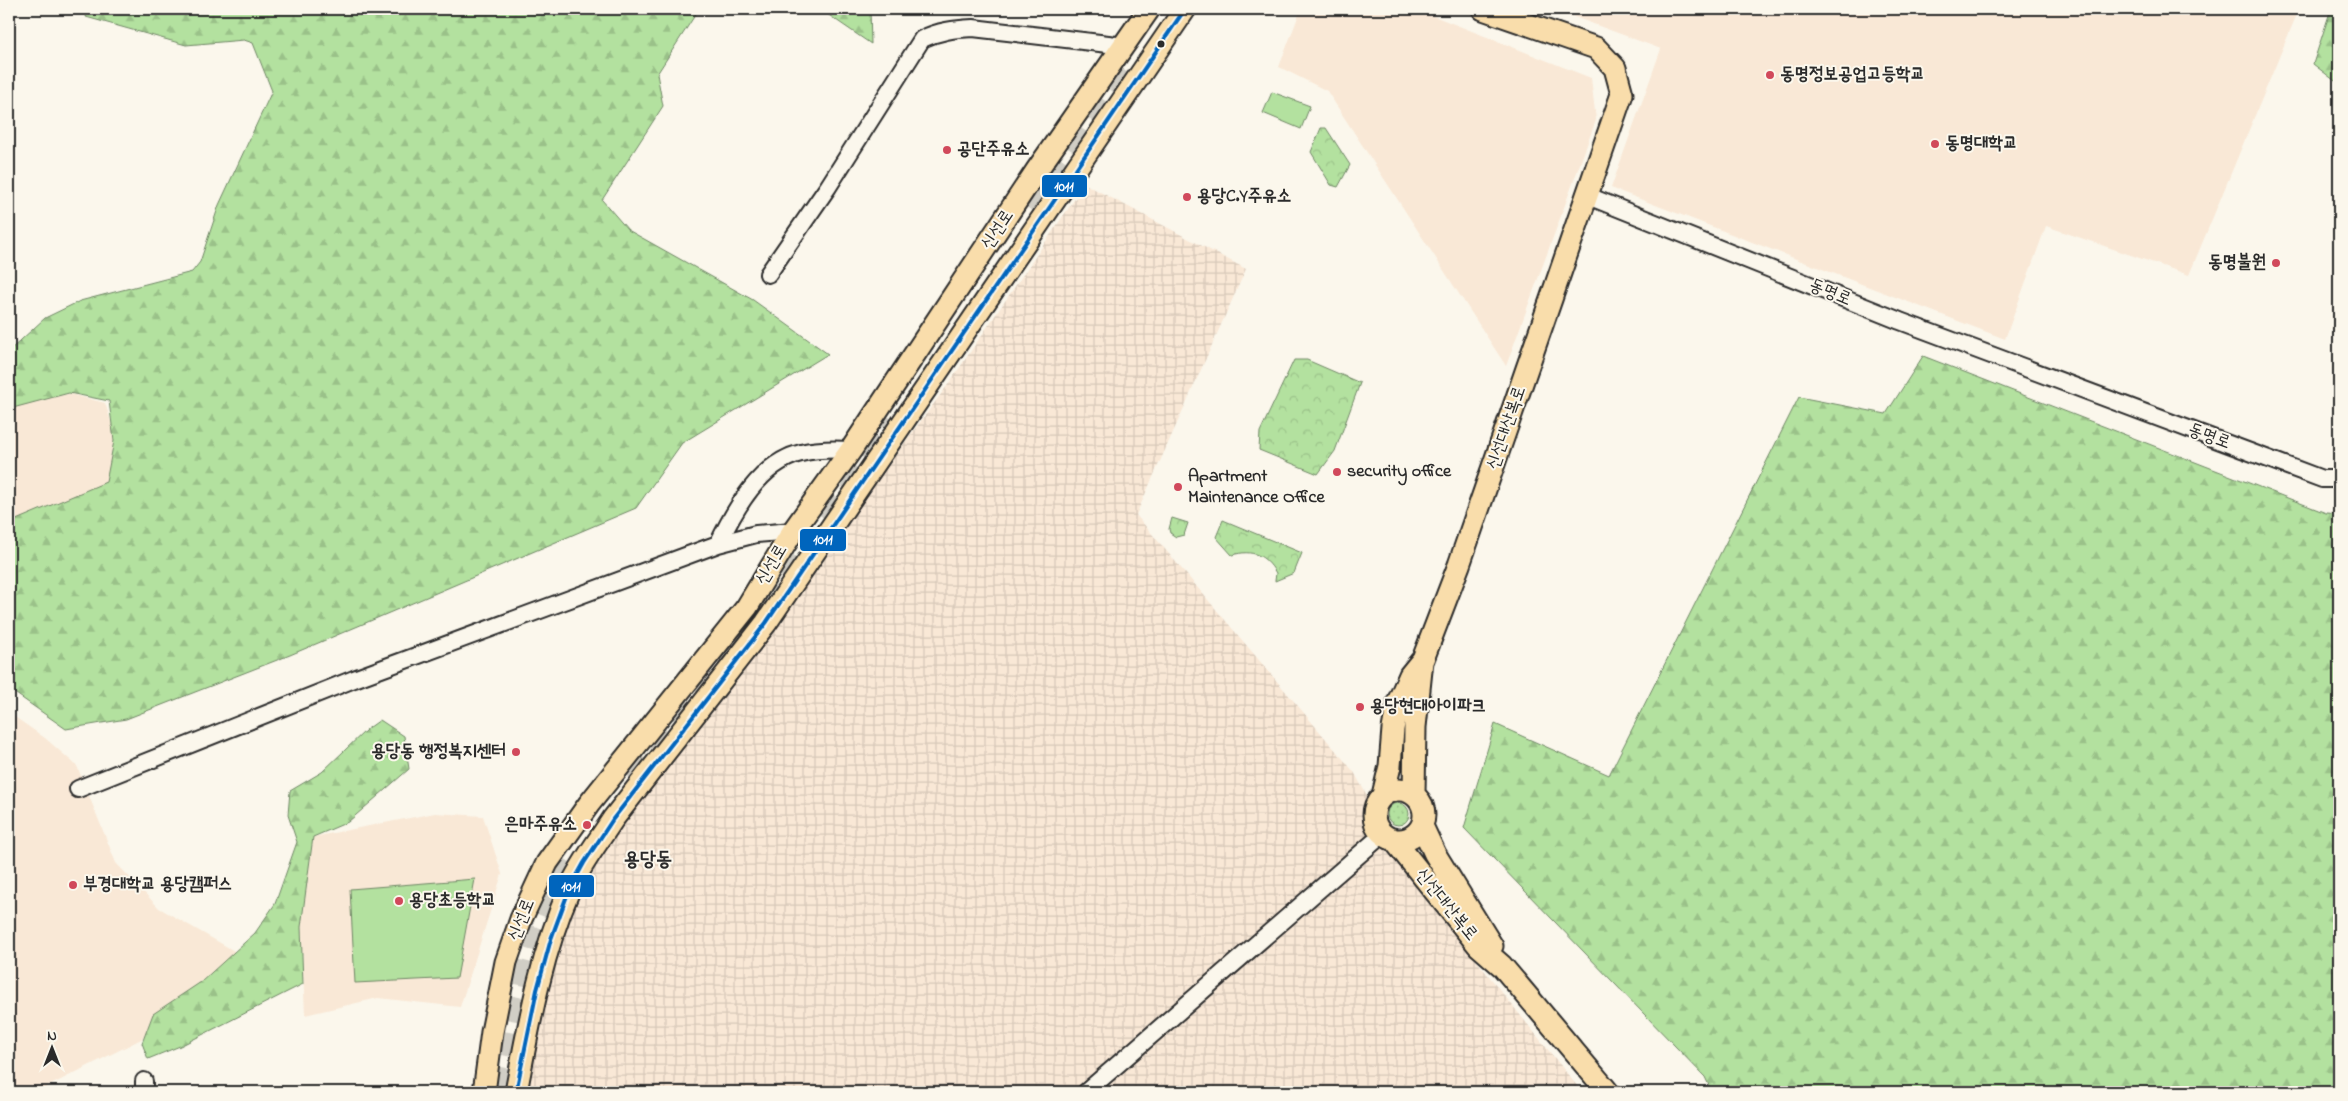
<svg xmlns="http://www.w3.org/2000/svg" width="2348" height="1101" font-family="'Indie Flower','Poor Story',sans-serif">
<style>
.built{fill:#f9e8d6}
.industrial{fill:url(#industrial-grid)}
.grass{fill:url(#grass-dots);stroke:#6f8665}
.forest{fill:url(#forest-firs);stroke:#6f8665}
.park{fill:url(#park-crowns);stroke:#6f8665}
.pitch{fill:#b3e19f;stroke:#6f8665}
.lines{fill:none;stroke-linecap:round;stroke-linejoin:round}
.highway-tunnel{stroke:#d1cec5;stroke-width:24;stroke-dasharray:24 12;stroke-linecap:butt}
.minor-casing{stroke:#2b2b2b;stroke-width:20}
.major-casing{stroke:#2b2b2b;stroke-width:25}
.minor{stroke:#fbf7ec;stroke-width:16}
.major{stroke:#f9ddab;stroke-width:21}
.bus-1-casing{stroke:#fbf7ec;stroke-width:8}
.bus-1{stroke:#0065bd;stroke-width:4}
.bus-dot{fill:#2b2b2b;stroke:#fbf7ec;stroke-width:2}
.poi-dot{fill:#d1495b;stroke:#fbf7ec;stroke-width:2}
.labels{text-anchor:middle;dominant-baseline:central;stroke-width:4;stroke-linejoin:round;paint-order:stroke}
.poi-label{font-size:18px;font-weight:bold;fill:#2b2b2b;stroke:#fbf7ec;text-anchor:start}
.street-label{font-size:18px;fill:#2b2b2b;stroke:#fbf7ec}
.quarter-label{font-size:20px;font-weight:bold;fill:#2b2b2b;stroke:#fbf7ec}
.line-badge{stroke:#fbf7ec;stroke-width:2}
.badge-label{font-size:14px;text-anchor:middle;font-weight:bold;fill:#fff}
</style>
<defs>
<pattern id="industrial-grid" width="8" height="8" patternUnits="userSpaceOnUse" patternTransform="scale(1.25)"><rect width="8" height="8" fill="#f9e8d6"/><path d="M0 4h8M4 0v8" fill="none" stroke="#d6c7b8"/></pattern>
<pattern id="grass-dots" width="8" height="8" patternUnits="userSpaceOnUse" patternTransform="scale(1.25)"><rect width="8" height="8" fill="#b3e19f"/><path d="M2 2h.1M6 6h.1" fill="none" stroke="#9ac189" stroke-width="1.8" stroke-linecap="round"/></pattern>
<pattern id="forest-firs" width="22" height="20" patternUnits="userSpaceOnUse" patternTransform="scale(1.25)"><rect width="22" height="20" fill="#b3e19f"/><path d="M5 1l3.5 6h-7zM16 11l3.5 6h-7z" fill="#9ac189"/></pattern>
<pattern id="park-crowns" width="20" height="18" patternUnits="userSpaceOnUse" patternTransform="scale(1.25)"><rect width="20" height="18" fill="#b3e19f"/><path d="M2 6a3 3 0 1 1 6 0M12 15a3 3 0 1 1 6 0" fill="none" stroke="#9ac189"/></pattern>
</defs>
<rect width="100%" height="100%" fill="#fbf7ec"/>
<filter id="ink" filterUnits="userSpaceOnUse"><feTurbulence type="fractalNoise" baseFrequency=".02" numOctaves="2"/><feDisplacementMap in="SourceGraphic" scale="10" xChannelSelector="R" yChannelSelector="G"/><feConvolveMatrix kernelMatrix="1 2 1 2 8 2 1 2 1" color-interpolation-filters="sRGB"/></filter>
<g filter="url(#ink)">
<path class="built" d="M1301,9H1416L1591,78L1596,120L1506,366L1327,91L1279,67Z
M1553,9H2299L2189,275L2046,226L2005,339L1611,188L1661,49Z
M70,394L105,403L125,464L113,509L9,551V397Z
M9,713L45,738L77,766L116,863L159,908L243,956L161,1029L37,1092H9Z
M435,813L483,816L502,874L460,1007L378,998L305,1015L301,927L313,837Z"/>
<path class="industrial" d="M1085,184L1246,269L1136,515L1354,772L1407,868L1468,950L1582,1092H523L536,996L573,887L947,386Z"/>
<path class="grass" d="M1387 814a11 11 0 1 1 22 0a11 11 0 1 1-22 0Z"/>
<path class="forest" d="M88,9H699L657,74L663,106L602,200L628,230L753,300L828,354L682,443L636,508L290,655L126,719L66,729L9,689V523L106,482L114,441L109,401L69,393L9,409V351L45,318L80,301L192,272L200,262L219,205L272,91L253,43L244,40L186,45L86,17Z
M820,9H870L871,44Z
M2331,9H2339V84L2313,64Z
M1923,356L2326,513L2339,514V1092H1712L1705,1077L1464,828L1495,724L1609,775L1799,397L1886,414Z
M380,720L404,736L409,769L348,822L313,837L301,927L303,984L180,1046L148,1059L142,1043L153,1014L201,982L255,933L275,904L297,842L288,815L290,791L322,772L366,730Z"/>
<path class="park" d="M1321,128H1326L1350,165L1338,187L1331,185L1311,152Z
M1294,360H1307L1360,383L1335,451L1318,474L1259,450L1260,432Z
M1172,518L1188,523L1184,535L1176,537L1170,533L1169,529Z
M1223,520L1302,553L1294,573L1275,581L1276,573C1265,555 1253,549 1232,555L1216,537Z"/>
<path class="pitch" d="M1272,92L1310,106L1301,129L1263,113Z
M475,879L457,978L355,983L350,889Z"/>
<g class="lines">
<path class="highway-tunnel" d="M1025,206L1127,58
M632,779L893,420
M504,1092C520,1016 529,923 575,859"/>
<defs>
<path id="minor" d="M1588,196L1900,321L2322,479H2339
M768,274L828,187L922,39C939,31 954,29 973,28L1125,46
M718,544C735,509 760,463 801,453C817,449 834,449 851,450
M78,789L354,679L718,544L756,534L793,531
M144,1081V1092
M1086,1092L1383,834"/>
<path id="major" d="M1374 815a25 25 0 1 1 50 0a25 25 0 1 1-50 0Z
M1383,795L1390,766L1393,729L1398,702L1410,675L1423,659L1459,565L1622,94L1615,68L1596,48L1483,9
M1414,795L1415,727L1422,661
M1422,826L1435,854L1492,946
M1393,839L1478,945L1502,966L1608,1092
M484,1092L492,1032L506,962L521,919L547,863L589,804L747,607L793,531L851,450L1037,170L1149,9
M516,1092C529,1024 541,955 569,890C580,865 598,842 613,819L766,623L1185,9"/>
</defs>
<use href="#minor" class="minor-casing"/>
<use href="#major" class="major-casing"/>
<use href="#minor" class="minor"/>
<use href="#major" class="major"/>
<defs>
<path id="bus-1" d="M516,1092L537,990L551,939L569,890L584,863L613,819L766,623L1185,9"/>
</defs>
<use href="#bus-1" class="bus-1-casing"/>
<use href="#bus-1" class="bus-1"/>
</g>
</g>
<circle class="bus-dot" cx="1161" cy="44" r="4.5"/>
<g class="poi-dot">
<circle cx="1770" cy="75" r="5"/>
<circle cx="1935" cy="144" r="5"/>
<circle cx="947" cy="150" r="5"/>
<circle cx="1187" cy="197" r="5"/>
<circle cx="2276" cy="263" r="5"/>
<circle cx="1337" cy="472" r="5"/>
<circle cx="1178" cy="487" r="5"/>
<circle cx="1360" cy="707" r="5"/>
<circle cx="516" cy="752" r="5"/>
<circle cx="587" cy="825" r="5"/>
<circle cx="73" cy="885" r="5"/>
<circle cx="399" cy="901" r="5"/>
</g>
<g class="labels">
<g class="poi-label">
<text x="1780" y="75">동명정보공업고등학교</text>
<text x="1945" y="144">동명대학교</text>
<text x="957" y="150">공단주유소</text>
<text x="1197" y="197">용당C.Y주유소</text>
<text x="2266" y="263" text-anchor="end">동명불원</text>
<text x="1347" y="472">security office</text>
<text x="1188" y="477">Apartment<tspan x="1188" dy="21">Maintenance Office</tspan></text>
<text x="1370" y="707">용당현대아이파크</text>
<text x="506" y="752" text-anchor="end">용당동 행정복지센터</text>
<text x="577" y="825" text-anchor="end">은마주유소</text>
<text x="83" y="885">부경대학교 용당캠퍼스</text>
<text x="409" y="901">용당초등학교</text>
</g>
<g class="street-label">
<text transform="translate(998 230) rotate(-56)">신선로</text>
<text transform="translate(1830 293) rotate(22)">동명로</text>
<text transform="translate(1507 428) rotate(-71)">신선대산복로</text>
<text transform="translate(2209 437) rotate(20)">동명로</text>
<text transform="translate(772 565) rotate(-59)">신선로</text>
<text transform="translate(1446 905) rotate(51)">신선대산복로</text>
<text transform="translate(522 920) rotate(-68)">신선로</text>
</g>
<g class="quarter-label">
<text x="648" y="860">용당동</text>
</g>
</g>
<g class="line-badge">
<rect x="1041" y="174" width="47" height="24" rx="5" fill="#0065bd"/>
<rect x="799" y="528" width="48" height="24" rx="5" fill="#0065bd"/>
<rect x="548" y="874" width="47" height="24" rx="5" fill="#0065bd"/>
</g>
<g class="badge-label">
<text x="1064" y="191">1011</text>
<text x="823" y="544">1011</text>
<text x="571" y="891">1011</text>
</g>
<rect width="2348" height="1101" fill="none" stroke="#fbf7ec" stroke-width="30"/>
<rect x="15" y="15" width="2318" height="1071" fill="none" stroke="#2b2b2b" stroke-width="2" filter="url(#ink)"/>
<g transform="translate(52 1048)" stroke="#fbf7ec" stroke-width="4" paint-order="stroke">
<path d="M0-4L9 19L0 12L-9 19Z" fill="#2b2b2b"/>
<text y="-8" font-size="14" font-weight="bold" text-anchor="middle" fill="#2b2b2b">N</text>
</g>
</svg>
